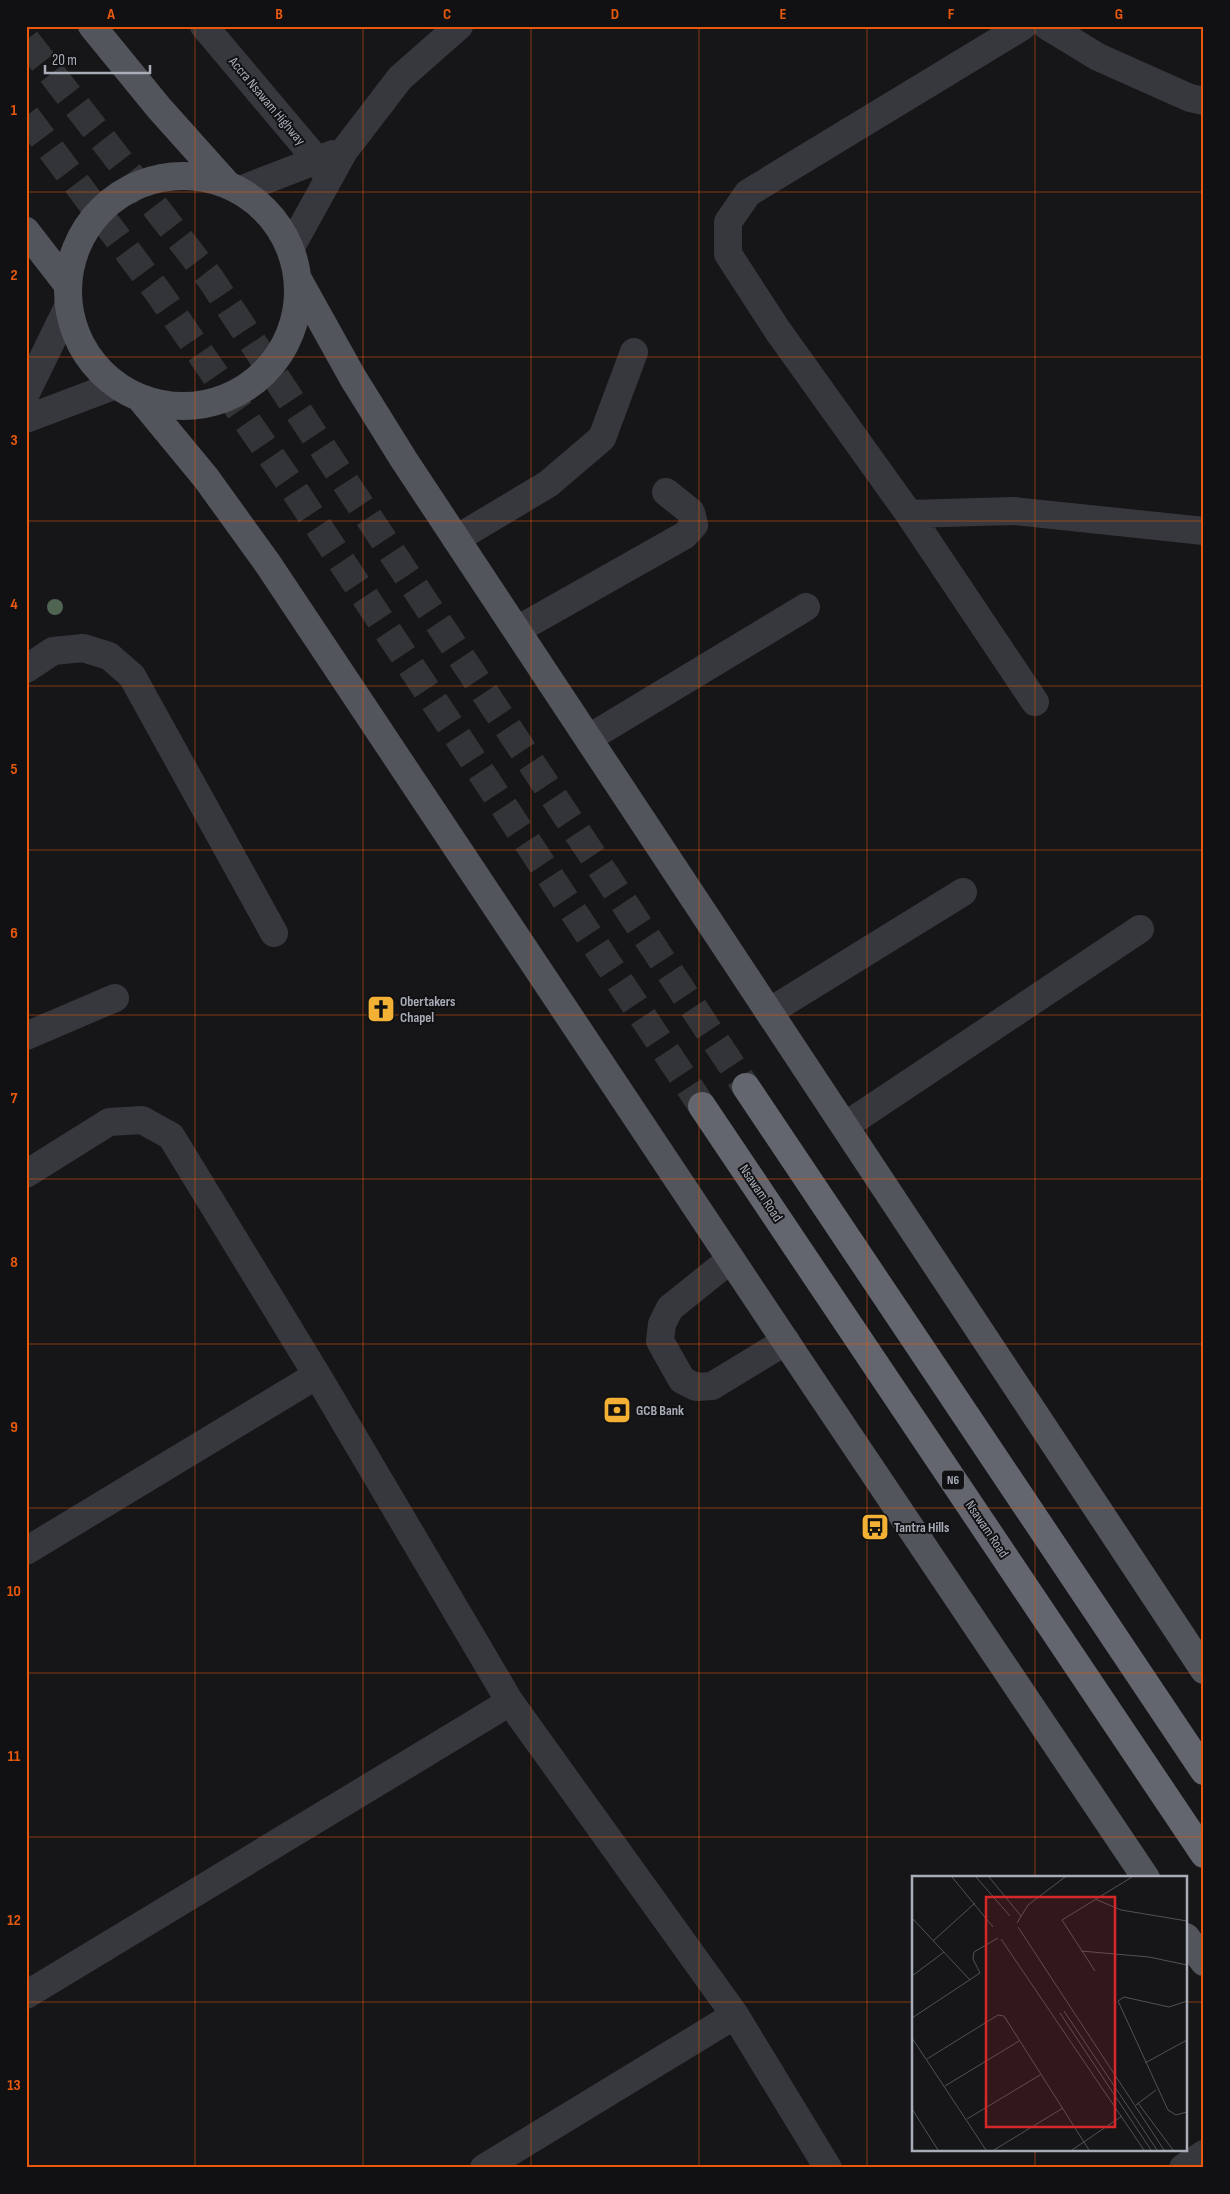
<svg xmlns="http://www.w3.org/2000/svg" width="1230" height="2194" font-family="'Sofia Sans Condensed',sans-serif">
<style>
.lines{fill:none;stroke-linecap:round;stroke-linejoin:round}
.highway-tunnel{stroke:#333438;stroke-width:28;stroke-dasharray:28 14;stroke-linecap:butt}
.minor{stroke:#37383d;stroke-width:28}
.major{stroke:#53555c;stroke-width:28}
.highway{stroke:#63666e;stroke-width:28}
.tree{fill:#506452}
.grid{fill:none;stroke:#e8590c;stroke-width:1;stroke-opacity:0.55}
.labels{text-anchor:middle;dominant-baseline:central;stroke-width:4;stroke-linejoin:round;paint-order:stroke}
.shield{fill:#111113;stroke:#7b7e86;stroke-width:1}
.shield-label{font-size:12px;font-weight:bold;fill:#a8adb8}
.street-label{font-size:14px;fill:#a8adb8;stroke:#111113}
.poi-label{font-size:14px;font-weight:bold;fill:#a8adb8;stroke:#111113;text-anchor:start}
.inset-road{fill:none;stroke:#505258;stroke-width:1}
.view{fill:#d62828;fill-opacity:0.15;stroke:#d62828;stroke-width:2.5}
.inset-edge{fill:none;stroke:#a8adb8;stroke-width:2.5}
.neatline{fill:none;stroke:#e8590c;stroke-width:2}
.grid-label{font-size:16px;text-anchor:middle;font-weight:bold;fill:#e8590c}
</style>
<rect width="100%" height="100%" fill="#161618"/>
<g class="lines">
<path class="highway-tunnel" d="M26,40L210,278L746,1087
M26,116L158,292L289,482L702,1106"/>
<path class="minor" d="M204,26L316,159L329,178
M1023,26L748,193L728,222V254L778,331L909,514L1035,702
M1047,26L1098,57L1190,98L1204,101
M240,190L333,154
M291,247L344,151L400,78L459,26
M26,393L68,307
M26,419L116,385
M909,514L1014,511L1204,531
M456,539L548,484L602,438L634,352
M517,630L685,535L694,525L691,512L666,492
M26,669L53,651L83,648L109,656L132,676L274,933
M589,738L806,607
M769,1012L963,892
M26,1036L115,998
M845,1126L1140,929
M26,1174L109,1122L142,1120L171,1136L317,1375L510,1702L735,2015L828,2168
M731,1259L670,1308L662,1324L660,1341L682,1380L696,1387L712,1386L786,1341
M26,1551L317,1375
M26,1995L510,1702
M484,2168L735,2015
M1183,2168L1204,2154"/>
<path class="major" d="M92,26L159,108L227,184
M68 291a115 115 0 1 1 230 0a115 115 0 1 1-230 0Z
M26,231L67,284
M299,281L353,378L404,460L1204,1670
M140,398L206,478L268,564L804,1369L1146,1878
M1186,1937L1204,1962"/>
<path class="highway" d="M746,1087L1204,1771
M702,1106L1204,1854"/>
</g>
<circle class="tree" cx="55" cy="607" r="8"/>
<path class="grid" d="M195,26V2168M363,26V2168M531,26V2168M699,26V2168M867,26V2168M1035,26V1878M26,192H1204M26,357H1204M26,521H1204M26,686H1204M26,850H1204M26,1015H1204M26,1179H1204M26,1344H1204M26,1508H1204M26,1673H1204M26,1837H1204M26,2002H914M1186,2002H1204M1035,2150V2168"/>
<defs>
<symbol id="church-square" viewBox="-11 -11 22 22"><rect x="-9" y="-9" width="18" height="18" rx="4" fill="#f2b134" stroke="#111113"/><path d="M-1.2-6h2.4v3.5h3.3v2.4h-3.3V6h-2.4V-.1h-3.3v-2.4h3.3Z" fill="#111"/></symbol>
<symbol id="bank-square" viewBox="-11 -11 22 22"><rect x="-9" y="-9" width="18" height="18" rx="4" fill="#f2b134" stroke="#111113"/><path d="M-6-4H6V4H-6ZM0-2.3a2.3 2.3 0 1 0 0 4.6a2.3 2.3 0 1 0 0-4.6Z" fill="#111"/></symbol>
<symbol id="bus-square" viewBox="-11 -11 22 22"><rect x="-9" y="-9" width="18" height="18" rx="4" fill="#f2b134" stroke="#111113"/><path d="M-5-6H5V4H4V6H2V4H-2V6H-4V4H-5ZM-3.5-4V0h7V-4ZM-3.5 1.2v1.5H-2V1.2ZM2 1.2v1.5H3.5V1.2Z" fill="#111"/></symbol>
</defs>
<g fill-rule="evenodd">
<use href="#church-square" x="365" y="993" width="32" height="32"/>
<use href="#bank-square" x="601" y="1394" width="32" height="32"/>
<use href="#bus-square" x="859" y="1511" width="32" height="32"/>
</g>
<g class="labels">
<rect class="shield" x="942" y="1470.5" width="22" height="19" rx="4"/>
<g class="shield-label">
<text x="953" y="1480">N6</text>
</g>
<g class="street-label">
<text transform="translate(267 101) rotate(50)">Accra Nsawam Highway</text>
<text transform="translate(761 1193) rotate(56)">Nsawam Road</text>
<text transform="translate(987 1529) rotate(56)">Nsawam Road</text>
</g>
<g class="poi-label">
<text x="400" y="1001">Obertakers<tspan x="400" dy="16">Chapel</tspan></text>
<text x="636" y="1410">GCB Bank</text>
<text x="894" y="1527">Tantra Hills</text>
</g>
</g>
<g transform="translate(912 1876)">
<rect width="275" height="275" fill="#161618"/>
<path class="inset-road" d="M40,1L81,51M64,1L98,40M77,1L109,40M183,23L209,34L275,45M0,42L58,104M105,47L116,29L153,1M106,51L252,274M89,63L232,274M21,65L63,27M169,75L237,81L275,89M183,95L150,44L220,1M0,100L32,76M275,125L257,131L212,121L206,125L256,234L264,239L275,236M152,135L245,274M148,137L239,274M0,142L68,97L61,83L62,76L86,62M0,162L74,274M15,183L86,139L92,140L177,274M233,187L275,164M33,210L107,165M226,227L261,274M224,229L244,214M0,233L26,274M55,243L128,199M82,274L151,232M160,274L210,240"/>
<path class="view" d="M74,21H203V251H74Z"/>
<rect width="275" height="275" class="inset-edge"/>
</g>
<rect width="1230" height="2194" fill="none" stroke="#111113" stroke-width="55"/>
<path d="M45 65v8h105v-8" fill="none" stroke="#a8adb8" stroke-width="2.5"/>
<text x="52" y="65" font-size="15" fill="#a8adb8" stroke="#111113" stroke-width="4" paint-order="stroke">20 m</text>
<rect x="28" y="28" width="1174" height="2138" class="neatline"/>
<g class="grid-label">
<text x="111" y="19">A</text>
<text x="279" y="19">B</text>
<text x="447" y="19">C</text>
<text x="615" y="19">D</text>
<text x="783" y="19">E</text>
<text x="951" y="19">F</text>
<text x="1119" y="19">G</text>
<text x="14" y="115">1</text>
<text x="14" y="280">2</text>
<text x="14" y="445">3</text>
<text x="14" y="609">4</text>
<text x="14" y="774">5</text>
<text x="14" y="938">6</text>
<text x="14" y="1103">7</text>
<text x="14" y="1267">8</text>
<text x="14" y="1432">9</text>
<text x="14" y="1596">10</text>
<text x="14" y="1761">11</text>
<text x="14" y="1925">12</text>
<text x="14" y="2090">13</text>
</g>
</svg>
